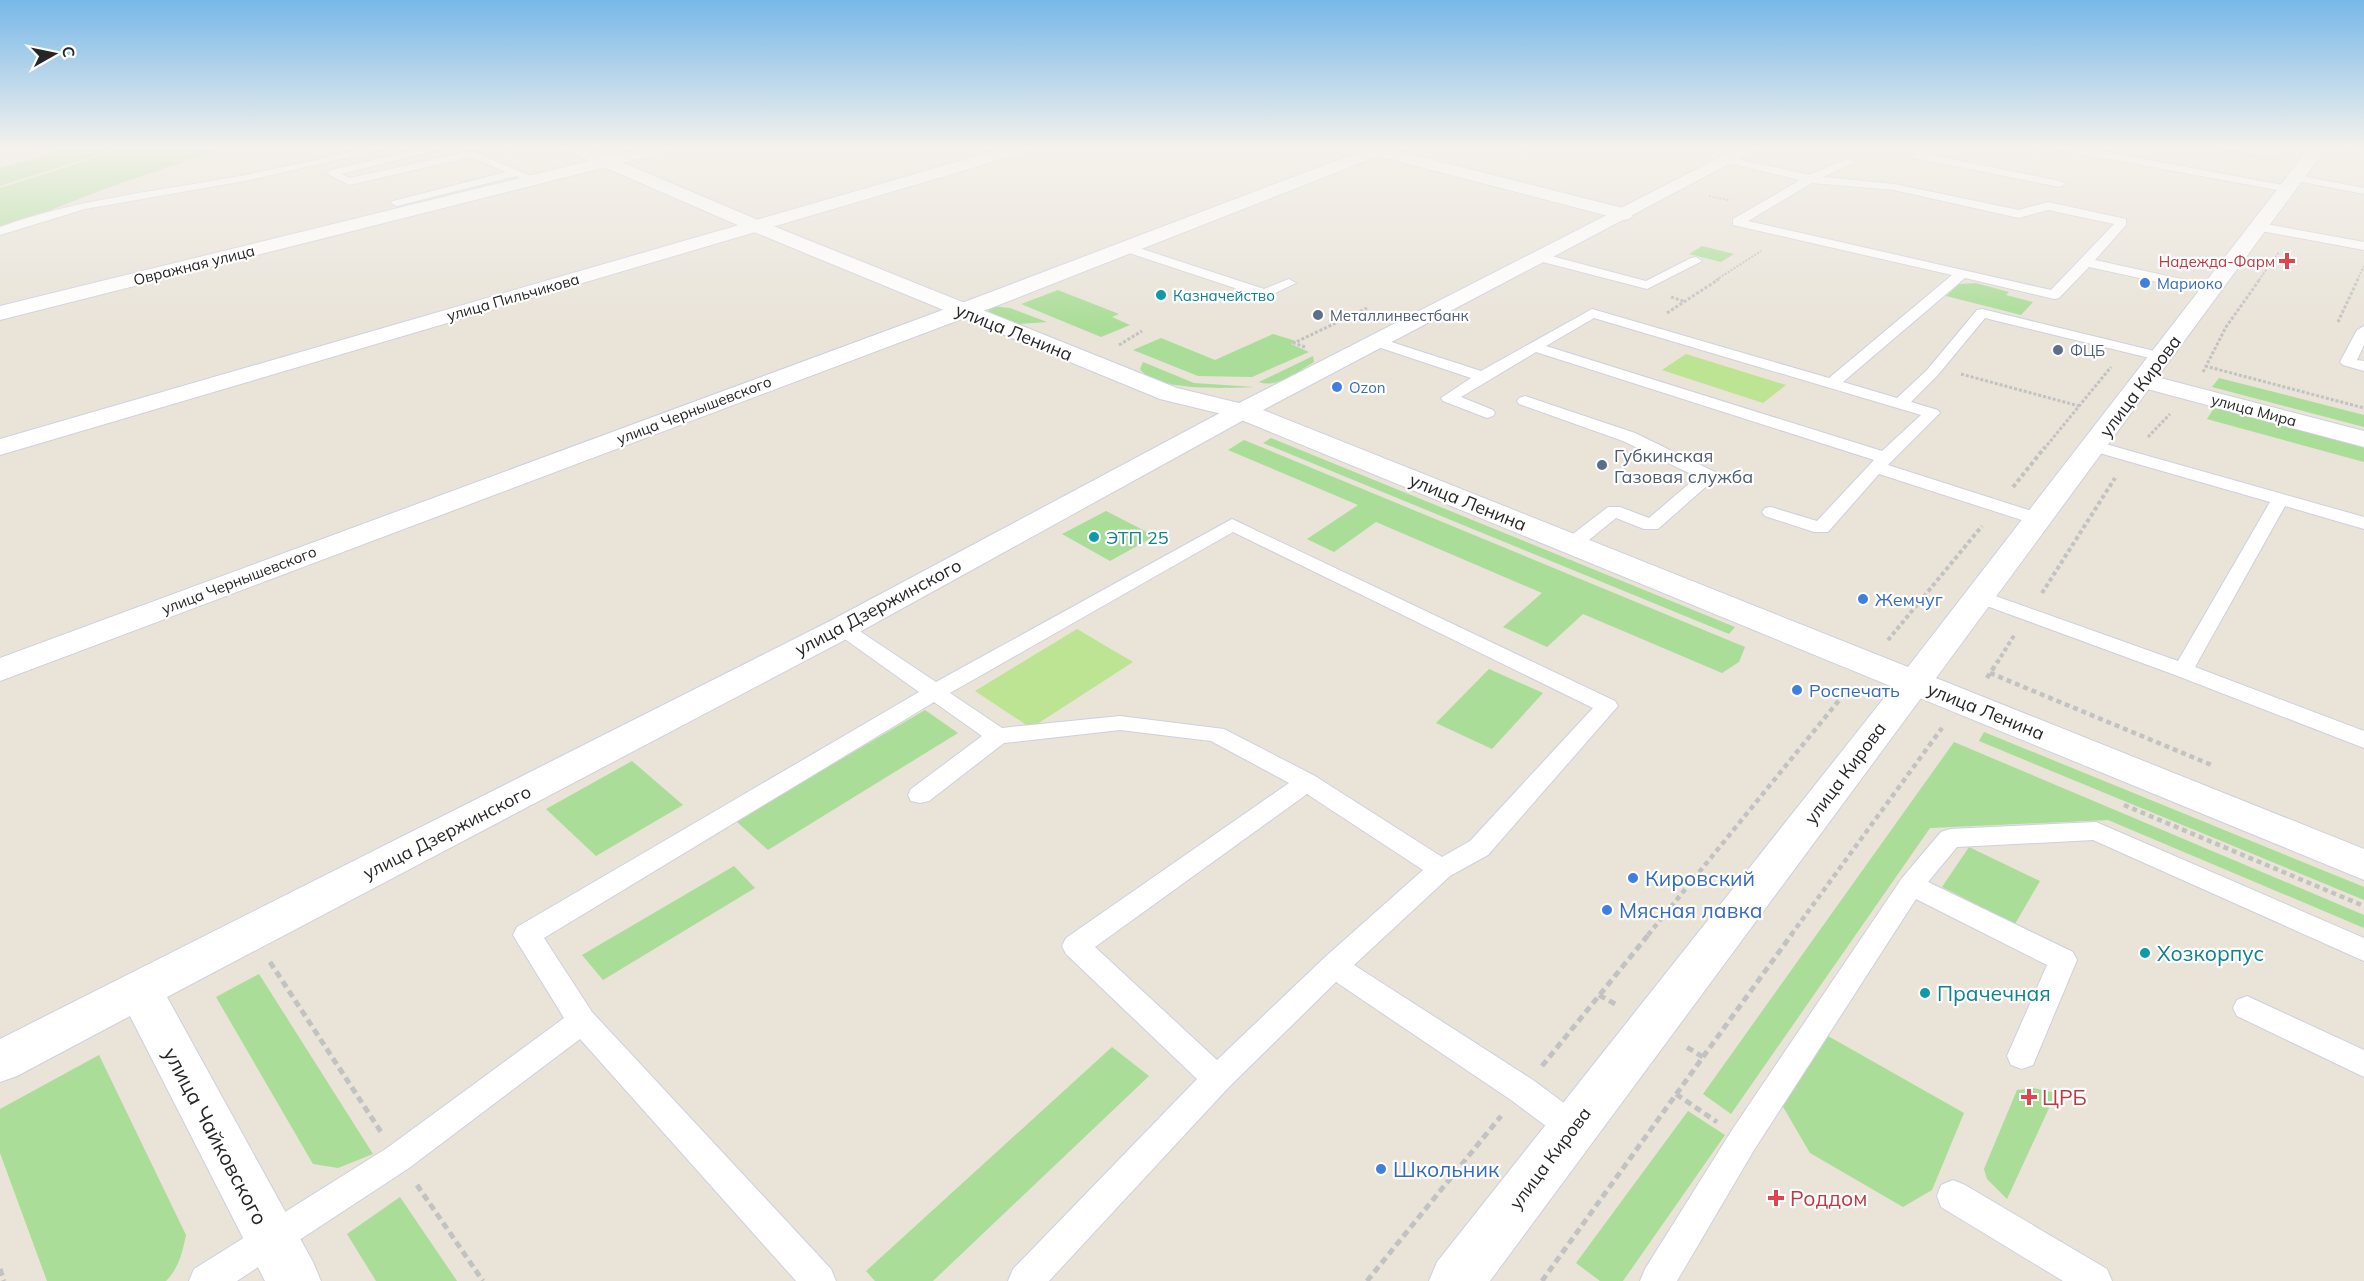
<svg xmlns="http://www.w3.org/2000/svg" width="2364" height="1281" font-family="Mulish,sans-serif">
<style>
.green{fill:#aadd97}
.pitch{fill:#bce493}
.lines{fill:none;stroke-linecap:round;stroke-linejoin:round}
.service-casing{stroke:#ced0df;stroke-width:2}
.minor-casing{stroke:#ced0df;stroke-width:2}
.tertiary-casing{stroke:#ced0df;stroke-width:2}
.secondary-casing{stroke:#ced0df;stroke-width:2}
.path-far4{stroke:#c2c2c2;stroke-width:2;stroke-dasharray:2 1.5;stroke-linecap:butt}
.path-far3{stroke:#c2c2c2;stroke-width:3;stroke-dasharray:3 2;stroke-linecap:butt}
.path-far2{stroke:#c2c2c2;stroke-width:4;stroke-dasharray:4 3;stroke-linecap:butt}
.path-far1{stroke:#c2c2c2;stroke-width:4.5;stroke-dasharray:5 4;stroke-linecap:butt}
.path{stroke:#c2c2c2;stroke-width:5;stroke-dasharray:7 4.5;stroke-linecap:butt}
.service{fill:#fff;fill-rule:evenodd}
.minor{fill:#fff;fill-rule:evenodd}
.tertiary{fill:#fff;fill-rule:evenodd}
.secondary{fill:#fff;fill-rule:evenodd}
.health-dot{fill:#e0444e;stroke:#fff;stroke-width:2}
.shop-dot{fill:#3f7fe0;stroke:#fff;stroke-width:2}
.culture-dot{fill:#0f9aa8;stroke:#fff;stroke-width:2}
.service-dot{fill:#5c6f8a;stroke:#fff;stroke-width:2}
.labels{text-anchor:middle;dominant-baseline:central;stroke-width:4.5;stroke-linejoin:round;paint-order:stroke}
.far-health-label{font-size:15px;fill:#be3a42;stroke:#fff;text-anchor:end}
.far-street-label{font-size:15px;fill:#262626;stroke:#fff}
.far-shop-label{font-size:15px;fill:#366cbe;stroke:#fff;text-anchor:start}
.far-culture-label{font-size:15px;fill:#0d838f;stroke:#fff;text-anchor:start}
.far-service-label{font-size:15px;fill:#4e5e75;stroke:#fff;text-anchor:start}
.street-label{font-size:18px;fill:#262626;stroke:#fff}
.service-label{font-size:18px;fill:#4e5e75;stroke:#fff;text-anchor:start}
.culture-label{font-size:18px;fill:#0d838f;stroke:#fff;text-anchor:start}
.shop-label{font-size:18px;fill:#366cbe;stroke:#fff;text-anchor:start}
.near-shop-label{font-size:21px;fill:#366cbe;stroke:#fff;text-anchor:start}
.near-culture-label{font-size:21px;fill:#0d838f;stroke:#fff;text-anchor:start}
.near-health-label{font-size:21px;fill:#be3a42;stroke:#fff;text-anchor:start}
.near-street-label{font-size:21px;fill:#262626;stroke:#fff}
</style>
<rect width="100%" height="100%" fill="#e9e3d8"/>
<path class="green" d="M76,147H123L0,186V168Z
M130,147H227L104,189L0,230V188Z
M1702,246L1734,254L1721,262L1689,254Z
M1976,283L2009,292L2006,295L2033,302L2021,315L1946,296L1959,284Z
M1058,290L1119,314L1112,317L1130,325L1101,337L1021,304Z
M991,306L1010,308L1047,322L1019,324L989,312L988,308Z
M1273,334L1296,341L1291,344L1309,352L1252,377L1198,376L1133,350L1161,338L1215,360Z
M1313,356L1314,362C1298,371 1277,389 1259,382Z
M1143,362L1194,383L1254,387C1229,388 1155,392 1140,369Z
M2219,378L2364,415V427L2212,387Z
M2216,405L2364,445V462L2207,419Z
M1271,438L1735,627L1729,634L1263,443Z
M1244,440L1745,647L1739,662L1722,673L1583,614L1547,647L1503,627L1542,593L1376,522L1334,552L1307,539L1358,505L1228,450Z
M1106,511L1155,536L1110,561L1062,534Z
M1489,669L1543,693L1492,749L1436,723Z
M925,710L958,733L768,850L736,821Z
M1984,732L2364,887V900L1979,741Z
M1954,742L2364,915V928L2108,820L1930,828L1731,1114L1703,1094Z
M632,761L683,805L596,856L546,809Z
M1969,847L2040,881L2015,924L1942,887Z
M734,866L755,888L603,980L582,955Z
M259,974L373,1154L338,1168L313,1164L216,997Z
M1828,1036L1964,1113L1932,1190L1903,1207L1810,1153L1782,1105Z
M1112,1047L1149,1076L933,1281H875L866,1271Z
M99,1055L186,1235C182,1253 179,1268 166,1281H47L0,1153V1109Z
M2033,1088L2056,1093L2007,1199L1987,1179L1984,1169L2017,1090Z
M1688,1111L1725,1135L1623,1281H1600L1576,1263Z
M400,1197L457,1281H376L347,1234Z"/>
<path class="pitch" d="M1686,354L1786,385L1763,403L1662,370Z
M1077,629L1133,662L1031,728L975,691Z"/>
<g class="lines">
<defs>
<path id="service" d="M371,147H392L250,180L85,209L0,235V227C74,200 151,192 228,178C276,170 323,158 371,147Z
M429,147H449L341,174L350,178L472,151L540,180L534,183L516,176L397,206L391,203L393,201L506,172L471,157L349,185L326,173L331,170Z
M1922,147H1934L1926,154L2060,181L2066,184L2060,187L1914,158V154Z
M2055,147H2079L2288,186L2294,189L2288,192L2060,150Z
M1728,157L1809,175L1849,158L1854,161L1853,163L1823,177L1894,184L2019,210L2048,202L2126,219V225L2095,260L2213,286L2220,290L2213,294L2089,267L2059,298L2054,299L1965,278L1843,382L1897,398L1927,370L1977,310L1982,309L2167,354L2169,357L2162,361L1985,318L1937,376L1911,402L1938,410L1940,413L1888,465L2044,515L2046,519L2044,523L2037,525L1879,474L1828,532H1814L1765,516L1762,512L1765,508L1771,507L1817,521L1874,460L1536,352L1461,397L1493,410L1495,413L1493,416L1487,418L1443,401L1441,398L1471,378L1372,345L1370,342L1372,339H1382L1481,371L1592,309L1829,378L1952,275L1733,225V219L1800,180L1724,162V158ZM1812,183L1894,190L2019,218L2048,210L2114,224L2051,290L1748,221ZM1594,318L1921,415L1882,451L1546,346Z
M2296,175L2364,188V194L2292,180V176Z
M2260,223L2364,242V250L2256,230L2254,227Z
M1127,244L1264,289L1289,279L1296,283L1265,298L1123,251L1121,248L1123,245Z
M1540,253L1646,281L1691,258L1696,257L1702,261L1647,289L1535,260L1534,257Z
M2364,326V345L2357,360L2364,361V371L2343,365L2340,362L2357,330Z
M1525,396L1635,433L1715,472L1718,476L1658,529H1644L1616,518L1579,548H1565L1563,544L1565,540L1608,507H1620L1649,518L1697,477L1623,441L1519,404L1517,401L1519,398Z
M2095,441L2364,517V529L2285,506L2195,667L2364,731V748L2175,675L1973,601L1970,597L1973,593H1987L2178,661L2270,502L2089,450L2087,446Z
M1232,519L1615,701L1618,706L1488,855L1450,876L1354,965L1533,1080L1584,1118L1589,1128L1584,1138L1573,1142L1562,1138L1511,1100L1336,982L1228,1088L1049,1281H1008L1013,1269L1197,1079L1066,954L1062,946L1066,938L1289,783L1211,741L1120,730L1004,743L929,801L920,803L911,801L908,795L911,789L982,736L934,702L544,938L592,1012L831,1269L836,1281H796L580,1039L409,1168L237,1281H189L194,1269L387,1148L564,1018L513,935L517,927L919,692L835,632L832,628L835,624L842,622L849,624L936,682ZM1233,532L1593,708L1470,841L1442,857L1315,776L1224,729L1120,716L1002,728L950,693ZM1307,794L1423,870L1324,958L1217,1060L1095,947Z
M2096,822L2364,938V961L2093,840L1957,847L1928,882L2073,952L2077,960L2033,1065L2022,1069L2011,1065L2007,1056L2047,965L1916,899L1754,1150L1677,1281H1640L1645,1269L1732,1130L1902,878L1941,832L1950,829Z
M2247,996L2364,1050V1077L2237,1016L2233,1008L2237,1000Z
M1953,1180L1965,1185L2107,1269L2112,1281H2063L1941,1207L1937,1196L1941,1185Z"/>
<path id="minor" d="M646,147H675L673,150L0,320V306Z
M1008,147H1035L1033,150L0,455V439Z
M1356,147H1395L1393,150L1631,210L1633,214L1631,218L1624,220L1378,156L991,308L0,681V658L975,298L1359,152Z"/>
<path id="tertiary" d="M2145,374L2364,431V447L2136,386L2133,381L2136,376Z
M1242,403L1251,406L1255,411L1251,416L854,635L167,997L313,1262L321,1281H265L130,1016L17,1076L0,1082V1039L830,621L1233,406Z
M1915,671L1927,674L1932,682L1927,690L1490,1281H1429L1437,1262L1903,674Z"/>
<path id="secondary" d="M563,147H586L763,222L1177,388L1239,403L1740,147H1761L1263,410L1908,667L2310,147H2327L1936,678L2364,849V880L1234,417L1160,399L749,230L565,150Z"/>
</defs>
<use href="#service" class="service-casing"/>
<use href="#minor" class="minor-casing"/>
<use href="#tertiary" class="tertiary-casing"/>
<use href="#secondary" class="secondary-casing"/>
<path class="path-far4" d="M2206,147L2277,160
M2344,154L2351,147
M1709,196L1728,200
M1716,280L1761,251
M2259,280L2279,252
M2357,280L2364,266"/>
<path class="path-far3" d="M1671,297L1683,301
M1667,313L1719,279
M2338,322L2358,279
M1119,345L1142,331
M1305,347L1294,343L1367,308
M2205,366L2364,408
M2203,372L2226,327L2260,279
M1961,374L2079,406
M2148,437L2170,414
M2044,449L2111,367"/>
<path class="path-far2" d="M2013,487L2045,447
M2042,593L2115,478
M1888,640L1982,526
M1997,663L2015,634"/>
<path class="path-far1" d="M1990,673L2214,766
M1987,678L1998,661
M2124,805L2364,906
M1648,935L1849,688
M1791,935L1942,728"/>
<path class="path" d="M270,962L381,1132
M1599,995L1617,1005
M1703,1057L1792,934
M1542,1066L1649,934
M1676,1094L1717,1122
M417,1185L483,1281
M0,1269L4,1281
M1367,1281L1501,1116
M1542,1281L1703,1057L1685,1046"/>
<use href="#service" class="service"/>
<use href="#minor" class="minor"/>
<use href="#tertiary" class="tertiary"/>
<use href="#secondary" class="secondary"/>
</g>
<linearGradient id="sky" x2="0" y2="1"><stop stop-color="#77b8e8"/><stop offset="0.45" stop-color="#f5f2ed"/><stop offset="1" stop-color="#f5f2ed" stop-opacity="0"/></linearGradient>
<rect width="2364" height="327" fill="url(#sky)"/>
<g class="health-dot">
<path d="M2284 252h6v6h6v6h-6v6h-6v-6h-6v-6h6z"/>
<path d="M2026 1088h6v6h6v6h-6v6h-6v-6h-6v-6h6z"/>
<path d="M1773 1189h6v6h6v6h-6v6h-6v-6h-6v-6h6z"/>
</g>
<g class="shop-dot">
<circle cx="2145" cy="283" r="6"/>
<circle cx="1337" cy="387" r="6"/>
<circle cx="1863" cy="599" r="6"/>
<circle cx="1797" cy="690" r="6"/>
<circle cx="1633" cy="878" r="6"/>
<circle cx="1607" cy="910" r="6"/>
<circle cx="1381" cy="1169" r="6"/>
</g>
<g class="culture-dot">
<circle cx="1161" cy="295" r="6"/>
<circle cx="1094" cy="537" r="6"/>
<circle cx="2145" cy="953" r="6"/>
<circle cx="1925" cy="993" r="6"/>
</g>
<g class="service-dot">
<circle cx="1318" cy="315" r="6"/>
<circle cx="2058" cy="350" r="6"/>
<circle cx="1602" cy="465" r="6"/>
</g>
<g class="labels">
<g class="far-health-label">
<text x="2275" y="261">Надежда-Фарм</text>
</g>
<g class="far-street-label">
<text transform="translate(194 265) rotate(-14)">Овражная улица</text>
<text transform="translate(513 297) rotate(-16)">улица Пильчикова</text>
<text transform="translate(694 410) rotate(-21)">улица Чернышевского</text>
<text transform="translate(2254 410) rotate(15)">улица Мира</text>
<text transform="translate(239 580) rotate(-21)">улица Чернышевского</text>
</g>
<g class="far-shop-label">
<text x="2157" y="283">Мариоко</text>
<text x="1349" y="387">Ozon</text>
</g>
<g class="far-culture-label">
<text x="1173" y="295">Казначейство</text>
</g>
<g class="far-service-label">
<text x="1330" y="315">Металлинвестбанк</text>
<text x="2070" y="350">ФЦБ</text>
</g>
<g class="street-label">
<text transform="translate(1014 332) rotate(22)">улица Ленина</text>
<text transform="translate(2140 386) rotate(-53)">улица Кирова</text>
<text transform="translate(1468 502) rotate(22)">улица Ленина</text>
<text transform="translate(878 607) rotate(-28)">улица Дзержинского</text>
<text transform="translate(1986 711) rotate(22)">улица Ленина</text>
<text transform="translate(1845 773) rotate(-53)">улица Кирова</text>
<text transform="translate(447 832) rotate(-27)">улица Дзержинского</text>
<text transform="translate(1550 1158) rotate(-53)">улица Кирова</text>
</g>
<g class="service-label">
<text x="1614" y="455">Губкинская<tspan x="1614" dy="21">Газовая служба</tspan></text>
</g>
<g class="culture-label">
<text x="1106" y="537">ЭТП 25</text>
</g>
<g class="shop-label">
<text x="1875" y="599">Жемчуг</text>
<text x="1809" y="690">Роспечать</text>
</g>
<g class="near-shop-label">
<text x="1645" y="878">Кировский</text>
<text x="1619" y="910">Мясная лавка</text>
<text x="1393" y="1169">Школьник</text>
</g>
<g class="near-culture-label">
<text x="2157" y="953">Хозкорпус</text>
<text x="1937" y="993">Прачечная</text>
</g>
<g class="near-health-label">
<text x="2042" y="1097">ЦРБ</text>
<text x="1790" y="1198">Роддом</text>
</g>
<g class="near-street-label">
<text transform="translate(216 1136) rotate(62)">улица Чайковского</text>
</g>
</g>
<g transform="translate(54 54) rotate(81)" stroke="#ffffff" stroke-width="4.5" paint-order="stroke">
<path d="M0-4.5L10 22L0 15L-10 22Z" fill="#262626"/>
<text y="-9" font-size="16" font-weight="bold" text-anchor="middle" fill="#262626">С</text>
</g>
</svg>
